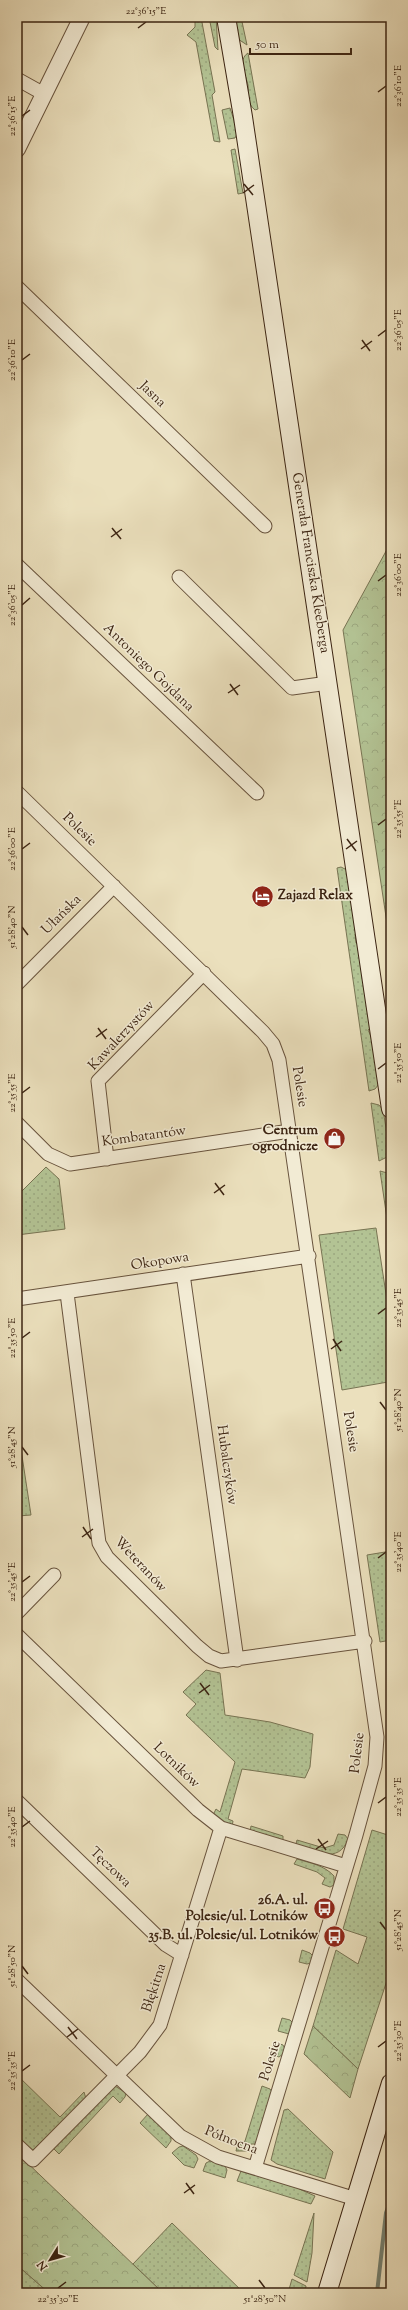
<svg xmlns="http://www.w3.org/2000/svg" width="408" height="2310" font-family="'Sorts Mill Goudy',serif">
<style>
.grass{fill:url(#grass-dots);stroke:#787453}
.forest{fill:url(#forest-crowns);stroke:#787453}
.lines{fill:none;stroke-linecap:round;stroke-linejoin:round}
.stream{stroke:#738071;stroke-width:4}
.minor-casing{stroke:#68533d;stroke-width:15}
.tertiary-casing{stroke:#68533d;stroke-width:18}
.secondary-casing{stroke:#3c2412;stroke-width:20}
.minor{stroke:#f2ebd4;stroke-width:13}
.tertiary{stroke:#f2ebd4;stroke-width:16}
.secondary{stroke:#f2ebd4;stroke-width:18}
.ticks{fill:none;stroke:#3c2412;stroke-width:1.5}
.labels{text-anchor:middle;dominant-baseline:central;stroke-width:3;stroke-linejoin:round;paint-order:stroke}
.street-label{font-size:14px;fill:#3c2412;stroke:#f2ebd4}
.poi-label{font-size:14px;font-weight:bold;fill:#3c2412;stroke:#f2ebd4;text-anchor:end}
.neatline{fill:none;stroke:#3c2412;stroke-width:1.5}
.ticks-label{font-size:10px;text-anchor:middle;fill:#3c2412}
</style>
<defs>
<pattern id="grass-dots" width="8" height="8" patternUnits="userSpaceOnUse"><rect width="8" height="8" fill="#b3c394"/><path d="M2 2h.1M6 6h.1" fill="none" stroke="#9ba77f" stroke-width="1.8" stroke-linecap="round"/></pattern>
<pattern id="forest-crowns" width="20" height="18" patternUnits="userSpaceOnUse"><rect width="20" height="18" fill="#b3c394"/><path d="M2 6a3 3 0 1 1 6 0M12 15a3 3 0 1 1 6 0" fill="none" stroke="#9ba77f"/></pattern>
</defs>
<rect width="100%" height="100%" fill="#ebe0bd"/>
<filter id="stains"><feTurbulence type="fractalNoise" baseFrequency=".005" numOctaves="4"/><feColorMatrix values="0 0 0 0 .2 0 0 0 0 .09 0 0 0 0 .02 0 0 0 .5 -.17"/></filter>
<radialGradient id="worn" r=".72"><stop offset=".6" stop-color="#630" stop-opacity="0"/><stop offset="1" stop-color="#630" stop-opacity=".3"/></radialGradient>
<path class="grass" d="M195,17H201L215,92L212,95L220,142L214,141L196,42L187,35L195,27Z
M209,17H216L218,50L215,47Z
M234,17H241L247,45L238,39Z
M248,53L258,109L255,110C246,103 249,93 248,85C246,76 237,60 248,53Z
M230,108L238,132L235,138L228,139L222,110Z
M235,149L243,193L238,194L231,150Z
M341,867L347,870L357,933L355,934L356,943L359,945L371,1027L368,1030L371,1036L379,1084L375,1089L369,1091L337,868Z
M371,1103L379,1105L383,1110L390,1152L387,1157L379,1161Z
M46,1167L59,1179L65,1229L17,1235V1196Z
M380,1171L391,1174V1246Z
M376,1228L391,1327V1392L388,1382L342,1390L319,1235Z
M17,1423L31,1515L18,1516L17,1518Z
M391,1551V1640L380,1642L367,1555Z
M206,1670L220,1673L225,1715L270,1722L313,1734L310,1767L305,1778L242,1769L228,1819L233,1821L232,1827L213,1815L216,1809L220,1812L235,1762L186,1715L196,1704L183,1692Z
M251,1826L283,1836V1842L250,1832Z
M372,1830L391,1836V1968L358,2069L313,2026L336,1950L358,1964L367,1937L343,1929Z
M338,1834L345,1835L348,1839C339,1865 314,1851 296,1844L297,1840L324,1848L334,1845Z
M297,1859C310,1863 324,1865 334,1876V1885L330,1887L322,1884L325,1878L317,1872L294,1864Z
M302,1950L310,1953L313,1956L311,1963L307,1964L299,1962Z
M282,2018L290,2020L293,2023L289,2034L278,2031Z
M274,2042L283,2045L285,2049L283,2054L279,2057L271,2054Z
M17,2075L60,2117L84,2092L87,2102L33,2151L17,2142Z
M115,2086L126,2093L125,2097L120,2103L113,2096L59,2154L53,2148Z
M262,2086L270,2089L272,2092L256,2144H251L248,2151H236L237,2147L245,2141Z
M288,2109L333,2152L325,2179L277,2164L271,2160L284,2110Z
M148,2114L171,2137V2141L166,2148L140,2123Z
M183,2146L196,2155L198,2159L194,2168L184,2165L172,2153L179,2147Z
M210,2161L225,2166L227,2170L225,2178L203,2171L206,2163Z
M241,2171L295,2187L315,2196L311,2204L237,2181Z
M314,2213L312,2253L307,2282L294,2275Z
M172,2223L244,2293H163L133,2264Z
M391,2249V2293H387Z
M17,2265L49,2293H17Z
M292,2279L306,2286L305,2293H288Z"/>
<path class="forest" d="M391,542V950L343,630Z
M313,2026L358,2069L350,2098L304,2054Z
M17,2153L163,2293H49L17,2265Z"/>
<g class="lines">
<path class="stream" d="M377,2293L386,2213L391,2199"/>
<defs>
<path id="minor" d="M17,79L44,94
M17,287L265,526
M17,565L257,793
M179,577L292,688L328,683
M17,792L263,1032L273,1044L279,1060L377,1737L375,1766L356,1835L255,2168
M17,984L114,886
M17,1123L48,1154L70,1164L290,1131
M107,1159L98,1081L204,973
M183,1274L237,1660
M67,1293L99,1543L107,1557L197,1646L209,1656L221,1661L365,1641
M17,1299L309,1256
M17,1613L54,1575
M17,1635L198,1810L221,1828L346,1866
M17,1801L166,1945L182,1955
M17,1980L180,2136L218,2157L356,2199
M17,2145L33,2160L140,2052L160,2025L221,1828"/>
<path id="tertiary" d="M17,149L82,17"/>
<path id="secondary" d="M226,17L243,117L391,1109
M327,2293L391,2083"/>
</defs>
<use href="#minor" class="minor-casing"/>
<use href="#tertiary" class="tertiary-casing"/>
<use href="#secondary" class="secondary-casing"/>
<use href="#minor" class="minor"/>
<use href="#tertiary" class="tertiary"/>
<use href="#secondary" class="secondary"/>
</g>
<path class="ticks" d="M138,28L146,22M378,92L386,86M22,116L30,110M244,184L253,195M243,193L254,185M378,336L386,330M362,340L370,351M361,349L372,341M22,360L30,354M112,528L121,539M111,537L122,529M378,581L386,575M22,605L30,598M230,684L238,695M228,693L240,685M378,825L386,819M347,839L356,851M22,849L30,843M346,849L357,841M22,927L28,935M98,1028L106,1039M96,1037L107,1029M378,1069L386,1063M22,1093L30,1087M215,1183L224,1195M214,1193L225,1185M378,1314L386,1308M22,1338L30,1332M333,1339L341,1351M331,1349L342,1341M380,1402L386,1410M22,1447L28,1455M83,1527L91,1539M82,1537L93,1529M378,1558L386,1552M22,1582L30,1576M200,1683L209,1695M199,1693L210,1685M378,1803L386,1797M22,1827L30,1821M318,1839L326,1850M316,1849L328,1841M380,1922L386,1930M22,1966L28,1974M68,2027L77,2039M67,2037L78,2029M378,2047L386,2041M22,2071L30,2065M186,2183L194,2194M184,2193L195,2185M259,2280L265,2288M58,2288L66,2282"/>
<defs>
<symbol id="hotel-disc" viewBox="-11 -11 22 22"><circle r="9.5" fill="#8f2418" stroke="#f2ebd4"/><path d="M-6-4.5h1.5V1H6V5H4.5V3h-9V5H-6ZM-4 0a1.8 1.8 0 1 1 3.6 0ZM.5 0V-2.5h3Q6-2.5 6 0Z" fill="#fff"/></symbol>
<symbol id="shop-disc" viewBox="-11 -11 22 22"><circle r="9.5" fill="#8f2418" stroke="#f2ebd4"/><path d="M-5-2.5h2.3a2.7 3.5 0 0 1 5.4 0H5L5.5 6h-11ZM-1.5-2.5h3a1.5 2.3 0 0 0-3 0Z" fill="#fff"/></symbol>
<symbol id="bus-disc" viewBox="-11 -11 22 22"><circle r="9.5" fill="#8f2418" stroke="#f2ebd4"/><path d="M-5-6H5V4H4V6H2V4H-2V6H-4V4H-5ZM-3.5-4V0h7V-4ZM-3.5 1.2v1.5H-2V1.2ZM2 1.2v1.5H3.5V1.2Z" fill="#fff"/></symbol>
</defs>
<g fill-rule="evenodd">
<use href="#hotel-disc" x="250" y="884" width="25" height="25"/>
<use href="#shop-disc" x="322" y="1126" width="25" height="25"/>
<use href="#bus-disc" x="312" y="1896" width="25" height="25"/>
<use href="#bus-disc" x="322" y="1924" width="25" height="25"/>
</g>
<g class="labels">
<g class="street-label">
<text transform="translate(152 395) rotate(44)">Jasna</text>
<text transform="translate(310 563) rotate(81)">Generała Franciszka Kleeberga</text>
<text transform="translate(148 668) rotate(44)">Antoniego Gojdana</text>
<text transform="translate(79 830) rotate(44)">Polesie</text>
<text transform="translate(62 915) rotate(-45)">Ułańska</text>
<text transform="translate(122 1036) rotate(-47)">Kawalerzystów</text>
<text transform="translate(299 1087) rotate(81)">Polesie</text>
<text transform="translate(144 1137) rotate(-8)">Kombatantów</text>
<text transform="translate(160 1262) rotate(-9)">Okopowa</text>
<text transform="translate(350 1432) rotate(81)">Polesie</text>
<text transform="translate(226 1465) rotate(82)">Hubalczyków</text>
<text transform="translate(140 1565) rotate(47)">Weteranów</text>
<text transform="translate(358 1753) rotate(-83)">Polesie</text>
<text transform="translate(176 1766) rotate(44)">Lotników</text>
<text transform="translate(110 1868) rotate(44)">Tęczowa</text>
<text transform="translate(155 1988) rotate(-72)">Błękitna</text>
<text transform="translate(271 2061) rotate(-73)">Polesie</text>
<text transform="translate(231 2141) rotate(21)">Północna</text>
</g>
<g class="poi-label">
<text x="278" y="896" text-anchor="start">Zajazd Relax</text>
<text x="318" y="1131">Centrum<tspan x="318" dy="16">ogrodnicze</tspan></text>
<text x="308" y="1901">26.A. ul.<tspan x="308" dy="16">Polesie/ul. Lotników</tspan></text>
<text x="318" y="1936">35.B. ul. Polesie/ul. Lotników</text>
</g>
</g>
<rect width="408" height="2310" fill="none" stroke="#ebe0bd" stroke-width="44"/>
<g transform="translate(50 2260) rotate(233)" stroke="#f2ebd4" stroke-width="3" paint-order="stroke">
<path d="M0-3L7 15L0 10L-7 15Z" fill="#3c2412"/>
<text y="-6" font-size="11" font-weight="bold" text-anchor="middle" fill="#3c2412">N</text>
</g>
<path d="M250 48v6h101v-6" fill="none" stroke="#3c2412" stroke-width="2"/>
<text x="256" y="48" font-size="12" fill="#3c2412" stroke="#f2ebd4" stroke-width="3" paint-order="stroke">50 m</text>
<rect x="22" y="22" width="364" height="2266" class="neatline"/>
<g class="ticks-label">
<text x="146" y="14">22°36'15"E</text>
<text transform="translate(397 86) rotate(-90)" y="4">22°36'10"E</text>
<text transform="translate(11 116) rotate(-90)" y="4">22°36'15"E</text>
<text transform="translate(397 330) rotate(-90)" y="4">22°36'05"E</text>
<text transform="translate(11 360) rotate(-90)" y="4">22°36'10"E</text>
<text transform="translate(397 575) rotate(-90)" y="4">22°36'00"E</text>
<text transform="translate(11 605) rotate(-90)" y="4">22°36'05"E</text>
<text transform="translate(397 819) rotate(-90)" y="4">22°35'55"E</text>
<text transform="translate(11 849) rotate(-90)" y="4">22°36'00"E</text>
<text transform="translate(11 927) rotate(-90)" y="4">51°28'40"N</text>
<text transform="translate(397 1063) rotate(-90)" y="4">22°35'50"E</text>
<text transform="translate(11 1093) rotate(-90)" y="4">22°35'55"E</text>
<text transform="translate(397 1308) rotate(-90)" y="4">22°35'45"E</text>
<text transform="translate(11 1338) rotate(-90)" y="4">22°35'50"E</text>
<text transform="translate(397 1410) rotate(-90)" y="4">51°28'40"N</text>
<text transform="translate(11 1447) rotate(-90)" y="4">51°28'45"N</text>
<text transform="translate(397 1552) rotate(-90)" y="4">22°35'40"E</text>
<text transform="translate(11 1582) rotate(-90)" y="4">22°35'45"E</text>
<text transform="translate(397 1797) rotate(-90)" y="4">22°35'35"E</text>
<text transform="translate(11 1827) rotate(-90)" y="4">22°35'40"E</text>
<text transform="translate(397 1930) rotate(-90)" y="4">51°28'45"N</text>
<text transform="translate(11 1966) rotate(-90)" y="4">51°28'50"N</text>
<text transform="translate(397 2041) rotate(-90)" y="4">22°35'30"E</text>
<text transform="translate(11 2071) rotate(-90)" y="4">22°35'35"E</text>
<text x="58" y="2302">22°35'30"E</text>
<text x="265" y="2302">51°28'50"N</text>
</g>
<rect width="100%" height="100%" filter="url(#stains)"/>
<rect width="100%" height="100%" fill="url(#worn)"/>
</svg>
